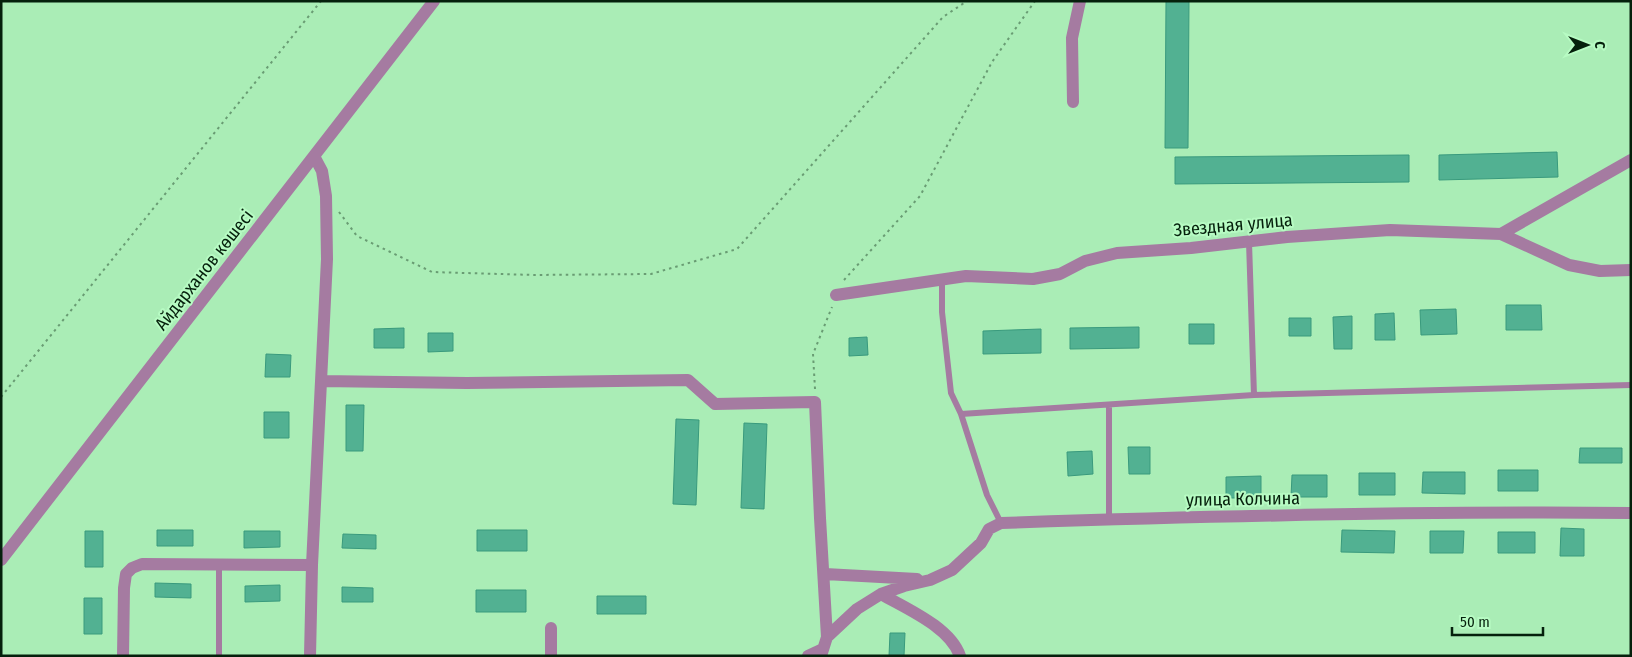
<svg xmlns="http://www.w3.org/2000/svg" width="1632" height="657" font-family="'Fira Sans Condensed',sans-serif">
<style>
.building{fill:#52b192;stroke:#399a7d}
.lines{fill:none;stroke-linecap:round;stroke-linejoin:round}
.path{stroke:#699c73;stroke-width:2;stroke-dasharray:2.5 4;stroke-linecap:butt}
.lane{stroke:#a57ba1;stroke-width:6}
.street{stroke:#a57ba1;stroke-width:12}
.labels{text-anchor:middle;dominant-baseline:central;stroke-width:4;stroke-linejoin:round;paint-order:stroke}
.street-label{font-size:18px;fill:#05200c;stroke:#b7fbc3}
</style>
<rect width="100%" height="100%" fill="#aaedb6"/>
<path class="building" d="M1166,1H1189L1188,148H1165Z
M1557,152L1558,177L1439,180V155Z
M1409,155V182L1175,184V157Z
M1506,305H1541L1542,330H1506Z
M1456,309L1457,334L1421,335L1420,310Z
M1394,313L1395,340H1375V314Z
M1352,316V349H1334L1333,317Z
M1289,318H1311V336H1289Z
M1189,324H1214V344H1189Z
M1139,327V348L1070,349V328Z
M404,328V348H374V329Z
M1041,329V353L983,354V331Z
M428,333H453V351L428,352Z
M867,337L868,355L849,356V338Z
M266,354L291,355L290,377H265Z
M346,405H364L363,451H346Z
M264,412H289V438H264Z
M676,419L699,420L696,505L673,504Z
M744,423L767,424L764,509L741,508Z
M1128,447H1150V474H1129Z
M1580,448H1622V463H1579Z
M1092,451L1093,474L1068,476L1067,452Z
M1498,470H1538V491H1498Z
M1423,472H1465V494L1422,493Z
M1359,473H1395V495H1359Z
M1292,475H1327V497H1291Z
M1261,476V498H1226V477Z
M1561,528L1584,529V556H1560Z
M157,530H193V546H157Z
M477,530H527V551H477Z
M1342,530L1395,531L1394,553L1341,552Z
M85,531H103V567H85Z
M244,531H280V547L244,548Z
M1430,531H1464L1463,553H1430Z
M1498,532H1535V553H1498Z
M343,534L376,535V549L342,548Z
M155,583L191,584V598L155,597Z
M280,585V601L245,602V586Z
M342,587L373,588V602H342Z
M476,590H526V612H476Z
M597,596H646V614H597Z
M84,598H102V634H84Z
M890,633H905L904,656H889Z"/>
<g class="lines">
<path class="path" d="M339,212L357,236L432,272L534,275L651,274L737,249L943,17L967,1
M844,280L920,196L992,62L1035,1
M815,389L813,354L832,307
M1,397L321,1"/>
<path class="lane" d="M1249,242L1254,395
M942,279V312L951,393L961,414L987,495L1001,523
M1109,405V519
M961,414L1254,395L1631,385
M219,656V565"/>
<path class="street" d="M1073,102L1072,38L1080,1
M1501,234L1631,160
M836,295L966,276L1033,279L1060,274L1085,261L1117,253L1191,248L1287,237L1390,230L1501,234L1569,265L1600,271L1631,270
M321,381L467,383L688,380L715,404L815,402L820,518L827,637
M1,560L434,1
M825,574L917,579
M881,594C907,609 950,627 960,656
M123,656L124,588L126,574L132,568L142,564L312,565
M310,656L312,565L327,259L326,196L322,171L314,156
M551,656V628
M808,656L823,649
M821,656L827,637L857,609L881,594L904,586L930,580L952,570L981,543L989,529L1001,523C1211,516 1421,511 1631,513"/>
</g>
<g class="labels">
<g class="street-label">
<text transform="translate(1233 225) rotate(-5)">Звездная улица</text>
<text transform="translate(204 270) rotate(-52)">Айдарханов көшесі</text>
<text transform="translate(1243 499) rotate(-1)">улица Колчина</text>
</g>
</g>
<rect width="1632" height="657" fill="none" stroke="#05200c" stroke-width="5"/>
<g transform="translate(1587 45) rotate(90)" stroke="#b7fbc3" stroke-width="4" paint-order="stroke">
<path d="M0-4L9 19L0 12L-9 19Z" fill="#05200c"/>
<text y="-8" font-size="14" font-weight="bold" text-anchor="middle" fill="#05200c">С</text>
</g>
<path d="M1452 627v8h91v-8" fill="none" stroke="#05200c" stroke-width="2.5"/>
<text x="1460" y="627" font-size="15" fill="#05200c" stroke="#b7fbc3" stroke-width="4" paint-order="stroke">50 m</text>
</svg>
